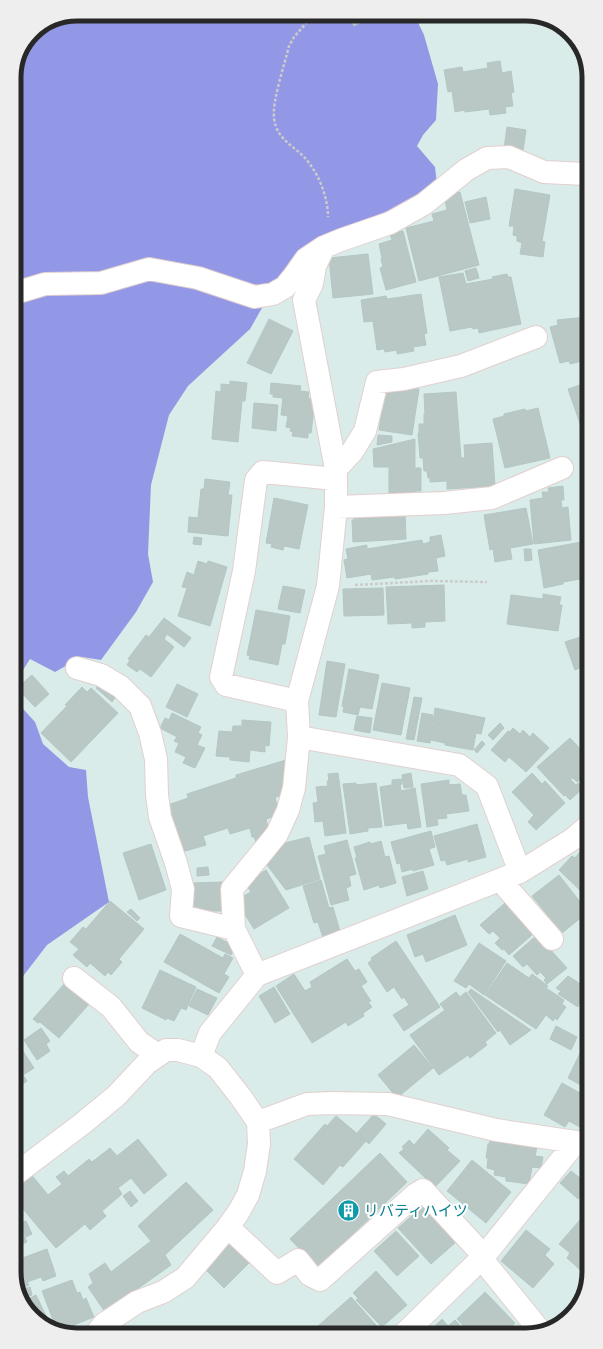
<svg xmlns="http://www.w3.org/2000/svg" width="603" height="1349" font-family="Cabin,'Noto Sans JP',sans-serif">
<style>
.green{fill:#9298e6}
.building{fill:#b9c7c5;stroke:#b3c7c5}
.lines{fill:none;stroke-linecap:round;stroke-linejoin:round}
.minor-casing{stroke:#e2d0ce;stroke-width:24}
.path{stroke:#cbcbcb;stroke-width:2.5;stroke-dasharray:3 2;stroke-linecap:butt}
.minor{stroke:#fff;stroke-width:22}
.labels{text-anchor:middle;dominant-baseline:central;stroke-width:4;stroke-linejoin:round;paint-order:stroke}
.culture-label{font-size:15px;fill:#0d838f;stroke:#fff;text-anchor:start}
.rim{fill:none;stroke:#282828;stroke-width:5}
</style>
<rect width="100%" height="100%" fill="#d9ece9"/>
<path class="green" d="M77,14H414L424,35L438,84L436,120L423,135L417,146L435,167L437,184L405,204L363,221L339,229L317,240L276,283L250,329L188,386L169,415L151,485L148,554L153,582L136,612L101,660L82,657L55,672L30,659L16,681L14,73L33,32Z
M16,701L35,722L43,744L69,767L86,770L88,797L109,902L47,945L17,984Z"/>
<path class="building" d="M347,14H375L354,26Z
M500,61L502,73L511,71L514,92L511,93L513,106L505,107L506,113L490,115L489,109L465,112V110L455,112L452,91L448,92L444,70L462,67L463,72L488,68L487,63Z
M507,127L526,130L523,151L504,149Z
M515,189L550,195L542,241L545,242L543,257L520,254L522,243L517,241V236L513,235L514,226H509Z
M460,192L479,265L419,281L406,228L434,221L432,214L447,210L444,196Z
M486,197L490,219L470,223L465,202Z
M403,231L416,282L386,290L380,268L383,267L381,259L382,258L379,244L392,240L390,234Z
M368,254L373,294L333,298L329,258Z
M476,268L479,278L468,281L465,271Z
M463,273L466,284L493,279L492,277L507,274L508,277H511L521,324L479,333L478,328L473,329L472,327L450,331L439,277Z
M421,294L427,333L424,334L426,345L413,347L414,351L397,354V350L385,352L384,349L377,350L373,321L364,322L361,300L386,296L387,299Z
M586,317V360L570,364L569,361L560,363L550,327L558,325L557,320Z
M269,319L293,331L271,374L247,363Z
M230,381L247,383L245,401H242L238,442L212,439L216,391L221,392V384L230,385Z
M271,383L301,386L300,391L309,392L308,398L312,399L311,409H314L311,433H308V438L292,436L293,432L290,431L291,428L286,427L288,416L281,415L283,398L273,397V394H270Z
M586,383L587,431L583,432L568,389Z
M386,385L419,389L412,435L379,430Z
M456,392L461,458H465L464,445L492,443L495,486L447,489V481L430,482V478H428L427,471H424L423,458H420L418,433H419V424H424V414H425L424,394Z
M254,403L278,405L276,431L252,428Z
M538,408L550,458L505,468L493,419L504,416V414L525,409L526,411Z
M378,435L392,436V442L377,445Z
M415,439V468H421V491H415V497H389V467H374L373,449Z
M205,479L230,482L228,495H232L228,536L188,532L189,517L198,518L201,489H204Z
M563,486L564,500H561L562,508L568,507L571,540L534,544L530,500L543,498L542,492H549L548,488Z
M274,498L308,505L299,549L284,546L283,550L271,547L272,544L266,543Z
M526,508L533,544L510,548L512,559L495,562L493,549L490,550L484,515Z
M405,511L406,539L353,542L352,520H354V514Z
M441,535L445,556L436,558L438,571L428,572V574L395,579L394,577L372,580L371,574L347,578L344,560L348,559L346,549L367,545V549L422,540L423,544L430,542V537Z
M194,537L202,538L201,545L193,544Z
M587,541V578L563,582V584L544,588L538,550Z
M524,549H531L532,560L525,561Z
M198,561L207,564L208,561L227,567L210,626L178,616L187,588L182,587L187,572L194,575Z
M444,585L445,621L425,622V627L412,628V623L388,624L386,587Z
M283,586L305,590L300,613L278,609Z
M383,588L384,615L344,616L343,589Z
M543,594L561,597L559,605H562L558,631L507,624L511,595L543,599Z
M256,610L290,616L285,644H282L278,665L249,659L250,656L247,655Z
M164,618L191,638L184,647L167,634L164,639L174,647L151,677L140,669L137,672L127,665L130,660L128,659L146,635L149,637Z
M587,635V665L575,670L565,642Z
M327,661L345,664L336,717L319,715Z
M349,669L379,675L372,709L360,707L358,715L343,712L344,707L342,706Z
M32,675L49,694L35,707L17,688Z
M101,682L116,696L112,702L96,688Z
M382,683L410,688L401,735L373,730Z
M177,684L198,694L187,717L166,707Z
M82,687L87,692L91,688L118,713L71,762L41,733L67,706L65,705Z
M414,697L422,698L414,740L406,739Z
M435,708L485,718L481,734L476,733L473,750L445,745V743L431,740Z
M172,713L201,727L198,733L202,735L197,745L205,748L195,768L183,763L186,757L175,752L179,743L174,741L177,737L160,728L165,718L169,720Z
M422,713L433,715L430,743L417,741Z
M357,716L372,718L370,733L354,730Z
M242,720L271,722L269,746L265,745V752L250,750L249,762L230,760V757L216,756L219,731L232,732L233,726H242Z
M500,723L504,728L493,740L488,735Z
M513,728L520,734L523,730L530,737L533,733L549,748L526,772L509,757L505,762L491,750L508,731L510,732Z
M570,738L586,755L579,761L588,769V773L577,782L573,778L570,779L576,785L578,783L583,788L570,800L565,795L564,796L537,767Z
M482,741L485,744L477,753L474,750Z
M286,760L288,785L286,795L275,797L279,815L266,819L269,832L265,840L256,842L254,837H252L250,828L230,834L228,828L203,836L206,845L182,852L168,805L188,798L187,794L236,778V775Z
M338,773L346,833L325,836L323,821L315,822L313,803L318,802L316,787L328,786L327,781H329L328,774Z
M411,773L413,787L404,788L402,775Z
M532,773L542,784L545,781L565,803L536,830L528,822L534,815L512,792Z
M588,775V793L585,790L586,789L580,782Z
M402,779V784L400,785L401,791L415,788L421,827L408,829L407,823L385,826L380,787L392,785V780Z
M449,780V785L460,784L462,795H466L469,811L446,814L447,818L437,819L438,825L427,827L421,784Z
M356,783V785L376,783L382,827L368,828V831L350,834L343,784Z
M477,824L486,857L468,862V859L447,865L445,860L441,861L434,836Z
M431,831L435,847L429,849L434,865L413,871V869L402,872L400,863L397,864L391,842Z
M309,837L320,879L286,890L264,861L281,844Z
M347,840L356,874L349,876L351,886L346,888L349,900L331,905L318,856L326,854L324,846Z
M381,841L385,857L389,856L396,883L380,888L379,885L364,890L355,858H357L354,847L370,842L371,844Z
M151,844L166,890L139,900L123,853Z
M580,852L588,860V898L559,870L572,856L575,858Z
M208,867L209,875L197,876V868Z
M266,870L289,908L254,929L239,905L238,899L251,892L245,883Z
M423,871L428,889L407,896L402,877Z
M559,875L588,912L562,933L532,896Z
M321,880L329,908L333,907L341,935L324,941L318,922L314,923L303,886Z
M224,882V911H191V883Z
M110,901L144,929L119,959L122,962L111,975L108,972L105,976L90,963L87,967L73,955L79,949L70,942L83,927L86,929Z
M505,903L533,934L509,955L504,949L502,950L495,943L500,938L493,931L489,934L480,925Z
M131,909L140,918L137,921L127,912Z
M455,915L467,945L426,962L423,954L415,957L407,935Z
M180,934L223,958L225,954L233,958L224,974L229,977L219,993L164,962Z
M537,935L567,968L547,984L544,980L546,978L540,972L537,975L527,964L523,967L513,956Z
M217,937L236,947L231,955L212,946Z
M396,941L440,1007L404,1031L393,1015L409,1005L404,997L402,999L394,987L387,992L368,963L372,960L371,958Z
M479,943L506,961L484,995L469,984L466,988L454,981Z
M347,959L355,971L359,969L367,982L361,986L371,1001L368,1002L372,1007L363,1013L364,1016L348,1026L346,1022L312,1043L276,986L294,974L305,991L312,987L310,982Z
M507,963L529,978L532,974L548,986L546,988L564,1000L562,1004L566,1007L557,1020L555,1018L553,1021L546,1015L536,1029L485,995Z
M160,970L196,987L186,1010L181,1008L174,1021L167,1018L166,1020L142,1008Z
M568,976L588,989V996L584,1003L580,1001L578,1007L558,994L561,991L556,988Z
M66,982L90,1003L59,1038L40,1022L38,1023L33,1019Z
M274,987L290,1014L275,1023L259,996Z
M197,989L217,998L208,1015L189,1006Z
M471,989L531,1030L510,1045L500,1030L498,1032L468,992Z
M456,992L460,997L466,992L496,1033L485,1042L487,1045L470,1058L468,1055L439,1075L410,1035L445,1010L440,1004Z
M556,1026L577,1037L571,1050L550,1039Z
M41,1028L50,1041L46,1044L50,1051L37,1060L24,1040Z
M17,1042L34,1068L23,1075L27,1081L17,1088Z
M414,1045L433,1068L397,1098L378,1075Z
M584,1045L588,1047V1089L568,1078Z
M562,1083L589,1098V1127L587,1131L569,1121L565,1127L544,1115Z
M374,1114L386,1124L369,1144L357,1133Z
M336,1116L366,1141L343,1167L340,1165L323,1185L294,1159L325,1124L327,1126Z
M428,1129L449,1148L447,1150L460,1161L435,1187L399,1153L404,1149L402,1147L409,1140L414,1145Z
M494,1138L507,1140V1143L537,1147L535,1156L543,1157L541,1168L532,1167L529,1184L506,1181V1177L494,1175L495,1170L487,1168L488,1158H486L488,1144H489L490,1141H493Z
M138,1139L167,1175L144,1194L131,1178L118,1188L122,1194L102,1211L106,1216L90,1230L85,1224L56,1248L17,1202V1184L30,1173L48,1195L62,1184L56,1177L64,1171L68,1176L89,1159L92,1162L110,1148L117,1156Z
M380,1153L407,1182L318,1268L290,1239Z
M472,1160L511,1192L486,1223L447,1191Z
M571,1171L589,1185L578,1199L560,1183Z
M186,1182L213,1210L165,1255L171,1265L105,1312L88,1287L93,1283L89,1274L105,1263L111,1272L151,1241L138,1226Z
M130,1191L138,1201L131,1207L123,1196Z
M589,1196V1211L581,1205Z
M423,1206L456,1242L431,1264L398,1228Z
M587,1212L589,1213V1272L586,1275L567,1258L570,1253L559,1244Z
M17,1220L27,1242L17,1246Z
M26,1221L32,1234L26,1237L20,1223Z
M526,1230L550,1249L545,1255L554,1264L533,1288L501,1261Z
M396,1231L419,1256L397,1276L374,1251Z
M231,1237L255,1257L224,1288L204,1268Z
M47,1249L56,1276L43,1281L41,1277L27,1282L29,1285L17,1289V1260Z
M376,1271L407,1305L382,1327L356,1300L358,1298L353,1293Z
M72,1280L77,1293L80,1292L83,1300L86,1298L94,1317L61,1330L59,1324L55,1325L42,1291Z
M30,1287L32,1295L22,1298L17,1291Z
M485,1292L515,1323L508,1330L510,1332H469L457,1319Z
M36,1295L51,1326L39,1322L24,1301Z
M351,1297L383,1333H372L367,1327L363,1330L366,1333H310Z
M442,1319L448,1326L455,1320L466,1332H440L435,1326Z
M293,1328L298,1333H288Z"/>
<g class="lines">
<defs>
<path id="minor" d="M15,293L45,284L101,283L149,269L198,278L255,297L273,294L285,287L294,276L306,259L324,247L341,240L390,223L424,204L466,170L487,158L509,157L544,172L586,174
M336,469L352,452L365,431L377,382L404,379L461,366L536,337
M336,507L444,503L492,498L562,468
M77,668L101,675L121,687L140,706L150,733L156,759L157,795L160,817L176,863L183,889L181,916L234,929
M297,701L226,685L221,677L244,571L256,480L263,472L336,479
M299,737L459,765L487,786L520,872
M500,880L552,939
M257,975L234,929L232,889L277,834L288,810L294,788L299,737L297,701L328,586L336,507V469L304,300L312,284L315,266L324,247
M74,978L111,1007L139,1042L158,1055
M201,1056L210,1033L257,975L520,872L573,839L588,826
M258,1122L307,1104L331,1103L388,1104L496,1130L589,1144
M17,1173L82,1124L116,1096L147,1063L166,1050H178L201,1056L218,1068L240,1096L258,1122L259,1144L255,1171L248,1195L238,1213L228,1227L185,1278L163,1292L137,1302L104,1324L95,1335
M228,1227L277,1273L298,1260L310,1275L320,1280L416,1194L423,1190L484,1256
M481,1258L541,1332
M405,1333L484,1256L575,1143"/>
</defs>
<use href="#minor" class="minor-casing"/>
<path class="path" d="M314,14L294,37L289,46C285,63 272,101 274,118C277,142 297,146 309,163C320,177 328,199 328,217
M355,585L430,581L487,582"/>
<use href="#minor" class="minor"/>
</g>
<defs>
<symbol id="building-disc" viewBox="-11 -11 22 22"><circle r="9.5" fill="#0f9aa8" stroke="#fff"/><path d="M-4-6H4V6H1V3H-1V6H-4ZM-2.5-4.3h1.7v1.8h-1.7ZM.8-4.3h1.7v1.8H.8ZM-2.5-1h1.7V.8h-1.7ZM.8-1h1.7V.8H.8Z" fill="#fff"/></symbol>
</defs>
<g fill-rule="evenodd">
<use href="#building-disc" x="336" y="1198" width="25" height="25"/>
</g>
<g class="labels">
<g class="culture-label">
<text x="364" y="1211">リバティハイツ</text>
</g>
</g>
<path d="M0 0H603V1349H0ZM77 21H526A56 56 0 0 1 582 77V1272A56 56 0 0 1 526 1328H77A56 56 0 0 1 21 1272V77A56 56 0 0 1 77 21Z" fill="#eee" fill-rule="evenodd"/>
<path class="rim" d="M77 21H526A56 56 0 0 1 582 77V1272A56 56 0 0 1 526 1328H77A56 56 0 0 1 21 1272V77A56 56 0 0 1 77 21Z"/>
</svg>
